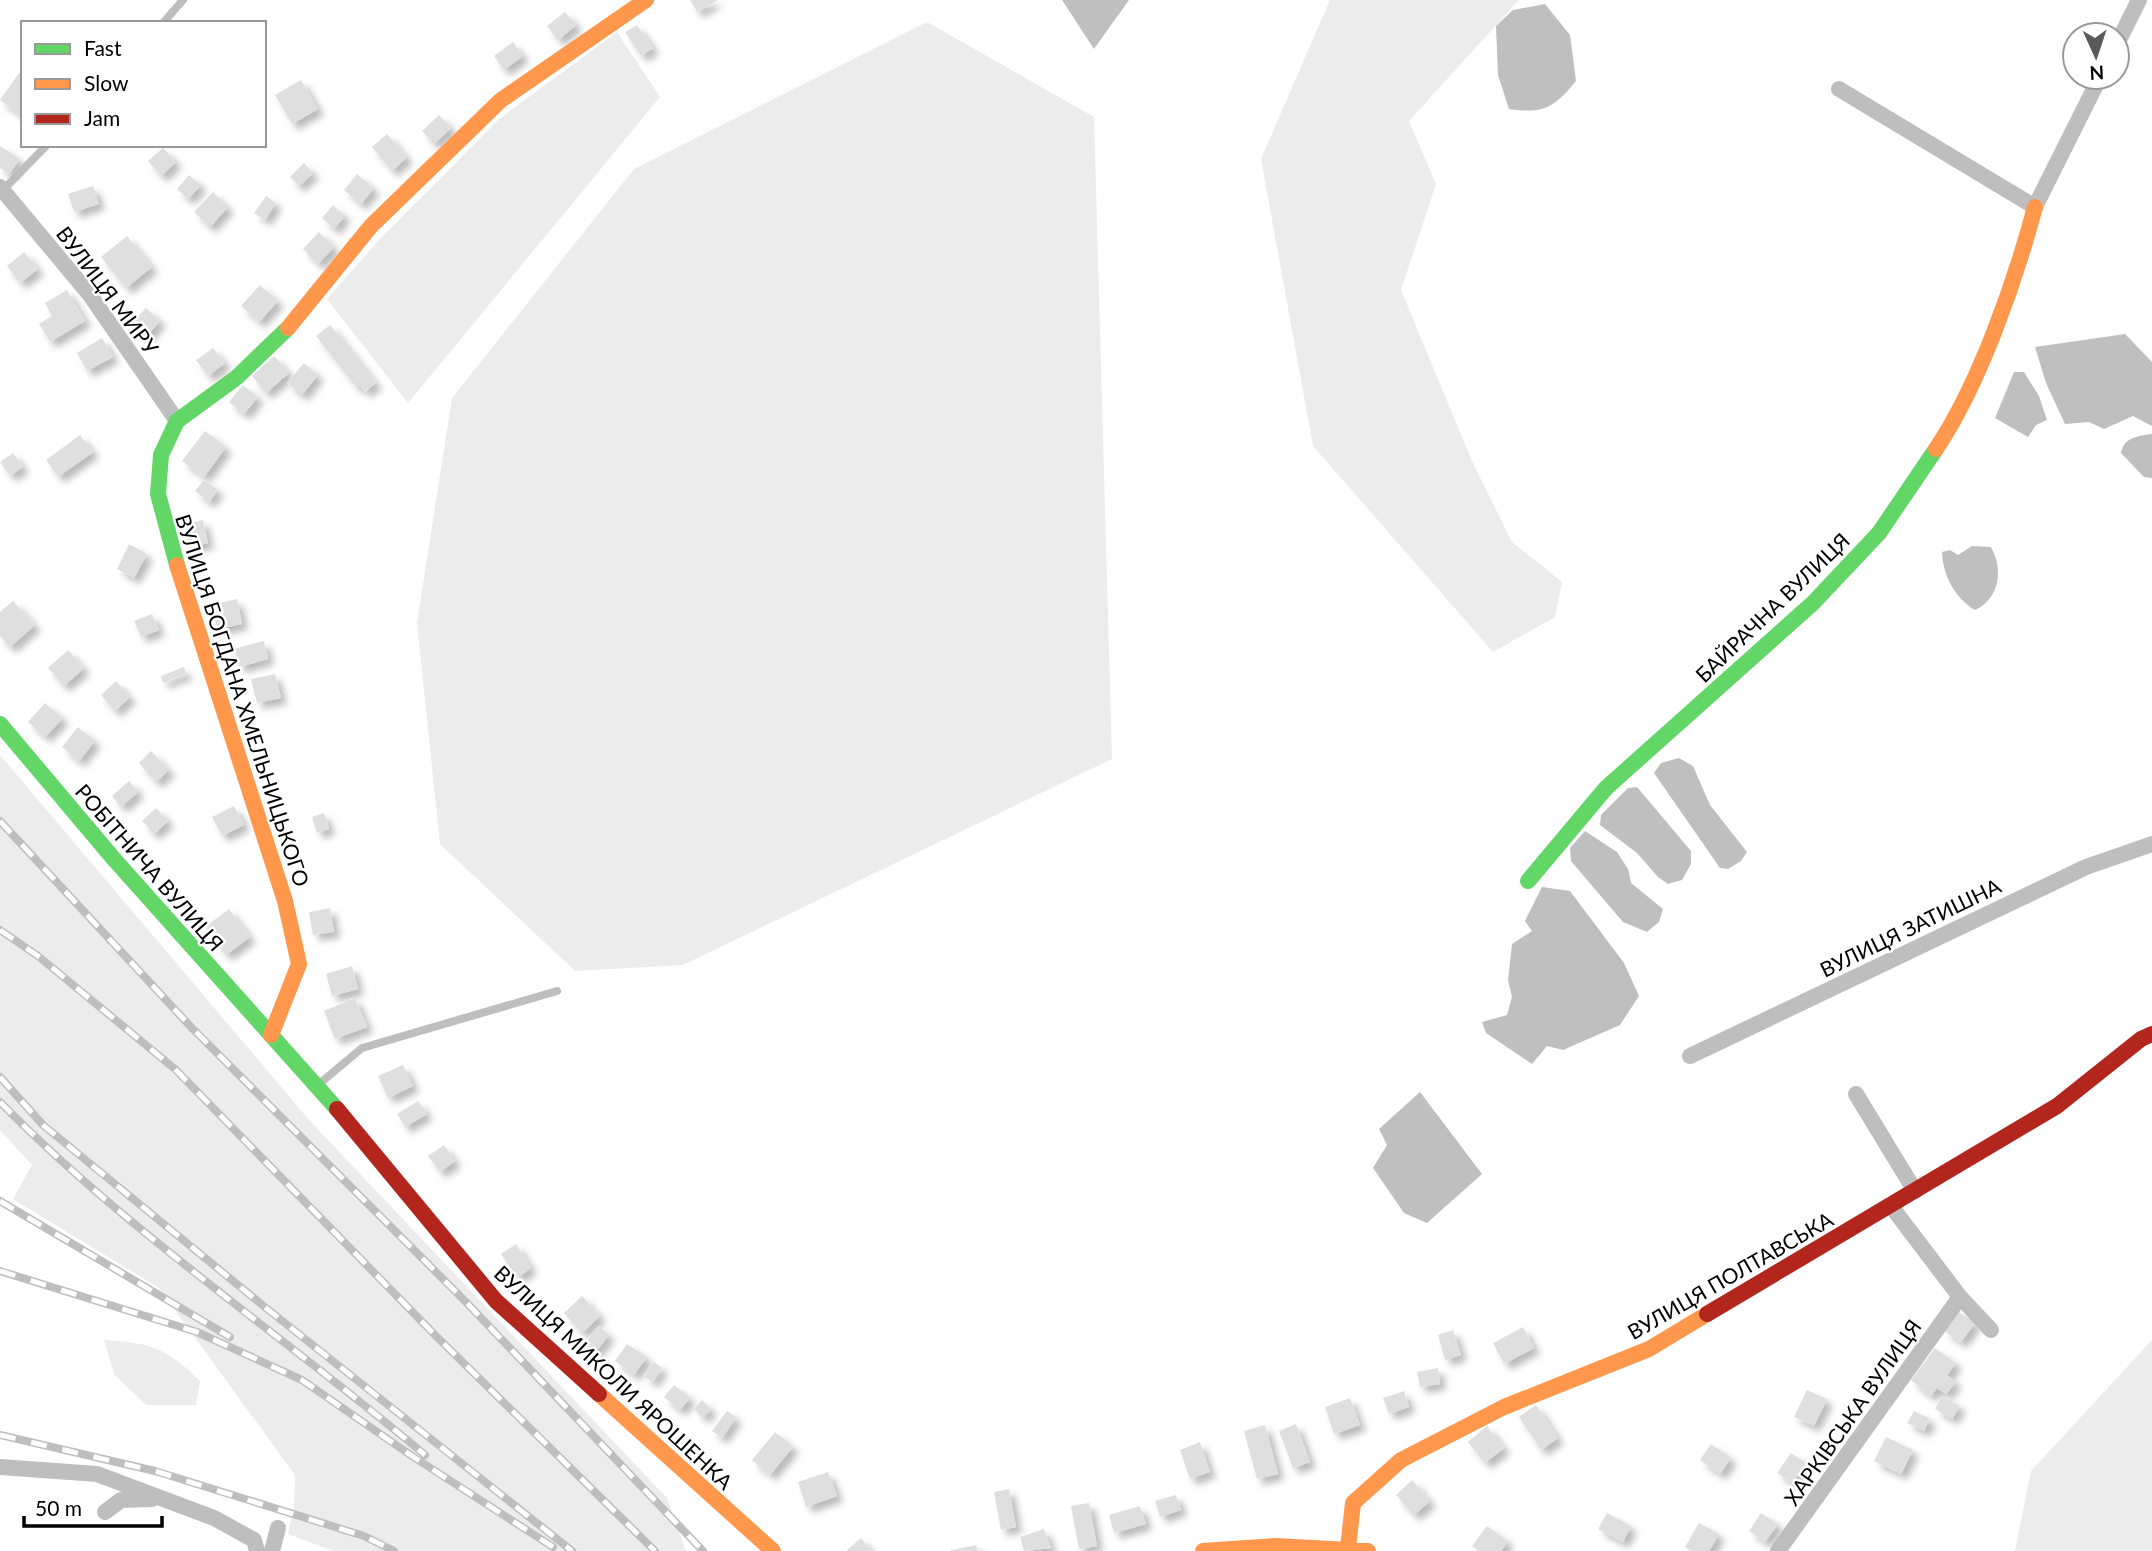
<svg xmlns="http://www.w3.org/2000/svg" width="2152" height="1551" font-family="Lato,sans-serif">
<style>
.green{fill:#ececec}
.water{fill:#bfbfbf}
.building{fill:#dfdfdf;filter:url(#shadow)}
.lines{fill:none;stroke-linecap:round;stroke-linejoin:round}
.lane{stroke:#bebebe;stroke-width:8}
.street{stroke:#bebebe;stroke-width:16}
.fast{stroke:#63d668;stroke-width:16}
.slow{stroke:#ff974d;stroke-width:16}
.jam{stroke:#b3261e;stroke-width:16}
.rail-casing{stroke:#bebebe;stroke-width:8}
.rail{stroke:#fff;stroke-width:5;stroke-dasharray:16;stroke-linecap:butt}
.labels{text-anchor:middle;dominant-baseline:central;stroke-width:5;stroke-linejoin:round;paint-order:stroke}
.street-label{font-size:21px;fill:#000;stroke:#fff}
</style>
<defs>
<filter id="shadow"><feDropShadow dx="6" dy="6" stdDeviation="3.5" flood-color="#0004"/></filter>
</defs>
<rect width="100%" height="100%" fill="#fff"/>
<path class="green" d="M1330,0H1519L1409,121L1436,184L1401,290L1472,461L1512,542L1562,582L1555,617L1493,652L1313,446L1261,159Z
M927,22L1094,117L1112,759L683,965L575,971L440,844L417,623L452,398L634,169Z
M617,32L660,97L408,403L327,299L378,241L499,119Z
M0,755L310,1121L667,1498L686,1551H333L288,1534L294,1507L295,1475L159,1288L13,1199L32,1165L0,1130Z
M104,1340C152,1343 165,1347 200,1381L196,1405H146L114,1374Z
M2152,1340V1551H2015L2031,1471Z"/>
<path class="water" d="M1062,0H1129L1094,49Z
M1545,4L1570,35L1576,81C1554,108 1543,114 1509,109L1498,75L1496,26L1513,10Z
M2125,334L2152,362V426L2133,416L2104,429L2089,422L2065,424L2046,383L2035,347Z
M2014,372H2024L2039,396L2047,420L2036,425L2028,437L1995,418Z
M2152,434V478L2144,477L2121,453C2124,437 2138,436 2152,434Z
M1972,546L1991,547C2004,570 1999,599 1975,610C1955,598 1943,576 1942,552L1950,550L1958,555Z
M1679,758L1693,766L1710,805L1747,852L1741,861L1728,869L1720,868L1654,773L1661,763Z
M1637,787L1691,851V864L1682,880L1668,884L1658,877L1637,853L1600,825L1601,815L1628,788Z
M1585,831L1617,852L1628,869L1631,883L1663,909L1659,922L1647,932L1623,922L1571,861L1570,848Z
M1542,887L1570,891L1624,963L1639,996L1620,1025L1563,1050L1547,1046L1532,1064L1486,1033L1482,1022L1507,1015L1512,997L1508,980L1512,944L1532,931L1525,921Z
M1420,1092L1482,1174L1427,1223L1404,1213L1373,1168L1387,1145L1379,1129Z"/>
<path class="building" d="M690,0H718L697,12Z
M565,12L576,25L558,40L547,26Z
M637,25L653,48L641,56L625,32Z
M513,42L523,56L504,70L494,56Z
M19,73L23,75L21,115L0,100Z
M301,80L318,109L292,124L275,95Z
M439,115L451,128L434,144L422,131Z
M387,134L407,157L392,171L372,147Z
M0,146L20,159L9,174L0,168Z
M163,148L176,162L161,176L148,161Z
M304,163L313,173L299,186L290,177Z
M357,174L374,188L361,204L344,190Z
M189,175L201,185L188,199L177,189Z
M93,186L99,204L74,212L68,194Z
M213,192L228,207L210,227L194,212Z
M266,196L276,203L265,220L254,213Z
M333,205L345,216L334,229L322,218Z
M319,232L334,247L318,264L303,249Z
M127,236L152,267L126,288L101,257Z
M24,252L38,269L20,283L7,266Z
M260,285L278,301L259,322L241,306Z
M67,290L85,321L50,342L39,324L52,316L45,303Z
M146,308L160,321L145,338L130,325Z
M330,325L376,383L365,392L360,385L357,388L316,336Z
M102,338L113,357L87,371L77,353Z
M213,348L225,363L208,376L196,360Z
M274,356L289,373L266,393L252,376Z
M304,363L318,375L302,395L287,383Z
M243,385L258,397L244,414L229,402Z
M205,431L226,447L204,477L182,461Z
M80,435L93,452L58,477L46,460Z
M13,453L23,467L10,476L0,462Z
M204,480L218,490L209,502L195,491Z
M203,520L208,543L189,547L184,524Z
M129,544L147,554L134,578L117,569Z
M237,599L242,624L217,629L212,605Z
M13,601L35,625L10,647L0,636V612Z
M152,614L159,630L141,637L134,621Z
M264,641L268,659L239,667L234,649Z
M68,650L84,668L64,686L48,668Z
M184,667L186,674L163,683L161,676Z
M275,674L281,698L257,703L251,679Z
M116,681L130,697L115,711L101,695Z
M45,703L63,718L45,737L28,722Z
M78,727L95,741L79,761L62,747Z
M151,751L169,770L156,782L139,763Z
M129,781L138,792L121,807L112,796Z
M234,806L244,825L222,836L212,817Z
M156,808L168,821L154,834L142,821Z
M324,813L329,829L317,833L312,817Z
M330,908L334,932L313,935L309,912Z
M229,909L250,937L226,955L205,927Z
M352,966L358,989L332,996L326,974Z
M355,998L367,1027L335,1039L324,1011Z
M403,1065L413,1086L388,1098L378,1076Z
M418,1101L427,1114L405,1127L397,1114Z
M444,1145L455,1161L440,1172L428,1156Z
M516,1244L531,1268L517,1278L501,1254Z
M582,1296L600,1316L582,1333L564,1313Z
M1958,1311L1975,1323L1961,1342L1944,1331Z
M599,1326L609,1335L594,1354L583,1346Z
M1523,1327L1534,1348L1504,1364L1493,1343Z
M1453,1330L1461,1355L1445,1360L1438,1335Z
M627,1344L647,1357L634,1375L615,1361Z
M1935,1348L1956,1363L1947,1375L1956,1382L1946,1394L1937,1388L1931,1396L1911,1380Z
M654,1362L662,1368L652,1382L644,1376Z
M1438,1368L1440,1384L1420,1387L1417,1372Z
M674,1385L690,1398L680,1410L664,1397Z
M1807,1390L1827,1399L1814,1426L1794,1417Z
M1404,1391L1409,1407L1389,1414L1383,1398Z
M1942,1396L1960,1406L1952,1419L1935,1409Z
M1350,1398L1360,1425L1334,1434L1325,1407Z
M702,1400L711,1409L703,1418L694,1409Z
M1536,1405L1558,1438L1541,1450L1519,1417Z
M727,1411L736,1417L722,1438L712,1431Z
M1914,1411L1930,1419L1924,1431L1907,1423Z
M1296,1424L1310,1462L1293,1468L1279,1431Z
M1265,1425L1278,1474L1257,1479L1244,1431Z
M1487,1426L1504,1448L1485,1463L1468,1442Z
M775,1432L793,1447L770,1475L752,1460Z
M1886,1437L1913,1450L1901,1474L1874,1461Z
M1200,1442L1210,1472L1190,1479L1180,1450Z
M1711,1444L1731,1458L1720,1474L1700,1460Z
M1791,1453L1806,1463L1792,1483L1777,1473Z
M828,1472L837,1496L806,1507L798,1482Z
M1412,1480L1430,1501L1414,1515L1396,1495Z
M1009,1489L1016,1527L1001,1530L994,1492Z
M1176,1495L1181,1510L1160,1517L1155,1501Z
M1089,1503L1097,1546L1079,1549L1071,1506Z
M1140,1506L1146,1524L1114,1533L1109,1515Z
M1607,1513L1631,1526L1623,1542L1598,1529Z
M1761,1513L1778,1524L1765,1542L1749,1531Z
M1699,1523L1719,1534L1709,1551H1691L1685,1547Z
M1487,1526L1508,1541L1501,1551H1479L1472,1546Z
M1044,1529L1051,1548L1024,1551L1020,1537Z
M861,1538L872,1551H846Z
M976,1545L978,1551H951V1550Z"/>
<g class="lines">
<path class="lane" d="M163,23L183,0
M3,190L47,145
M319,1084L362,1048L557,991"/>
<path class="street" d="M2117,44L2139,0
M1839,89L2035,207L2100,77
M0,187L90,295L177,421
M1690,1056L2086,867L2152,844
M1856,1094L1915,1191
M1960,1297L1991,1330
M0,1467L97,1474L214,1518L254,1540L257,1551
M105,1512L121,1500L152,1499
M272,1551L278,1528
M1778,1551L1960,1297L1891,1206"/>
<path class="fast" d="M177,565L158,494L161,455L177,421L236,378L288,328
M0,724L113,858L337,1109
M1528,881L1606,788L1813,603L1879,533L1936,449"/>
<path class="slow" d="M288,328L371,226L501,100L646,0
M1936,449C1979,385 2015,282 2035,207
M177,565L285,901L299,964L271,1035
M599,1394L773,1551
M1348,1548L1353,1503L1401,1460L1504,1407L1649,1349L1707,1314
M1203,1551L1275,1546L1368,1551"/>
<path class="jam" d="M337,1109L496,1301L599,1394
M1707,1314L2057,1106L2141,1039L2152,1034"/>
<defs>
<path id="rail" d="M0,821L192,1028L465,1301L703,1551
M0,930L38,956L175,1069L435,1335L655,1551
M0,1077L43,1125L266,1308L572,1551
M0,1102C130,1234 284,1336 425,1455
M0,1201L230,1337
M0,1271L197,1332L302,1380L412,1456L553,1547
M0,1435L155,1471L364,1536L394,1551"/>
</defs>
<use href="#rail" class="rail-casing"/>
<use href="#rail" class="rail"/>
</g>
<g class="labels">
<g class="street-label">
<text transform="translate(108 290) rotate(53)">ВУЛИЦЯ МИРУ</text>
<text transform="translate(1772 607) rotate(-44)">БАЙРАЧНА ВУЛИЦЯ</text>
<text transform="translate(243 700) rotate(72)">ВУЛИЦЯ БОГДАНА ХМЕЛЬНИЦЬКОГО</text>
<text transform="translate(150 867) rotate(49)">РОБІТНИЧА ВУЛИЦЯ</text>
<text transform="translate(1910 927) rotate(-26)">ВУЛИЦЯ ЗАТИШНА</text>
<text transform="translate(1730 1275) rotate(-30)">ВУЛИЦЯ ПОЛТАВСЬКА</text>
<text transform="translate(614 1377) rotate(43)">ВУЛИЦЯ МИКОЛИ ЯРОШЕНКА</text>
<text transform="translate(1852 1412) rotate(-55)">ХАРКІВСЬКА ВУЛИЦЯ</text>
</g>
</g>
<rect x="21" y="21" width="245" height="126" fill="#ffffff" stroke="#999999" stroke-width="2"/>
<rect x="35" y="44" width="35" height="10" fill="#63d668" stroke="#999999" stroke-width="2"/>
<text x="84" y="56" font-size="21" fill="#000000">Fast</text>
<rect x="35" y="79" width="35" height="10" fill="#ff974d" stroke="#999999" stroke-width="2"/>
<text x="84" y="91" font-size="21" fill="#000000">Slow</text>
<rect x="35" y="114" width="35" height="10" fill="#b3261e" stroke="#999999" stroke-width="2"/>
<text x="84" y="126" font-size="21" fill="#000000">Jam</text>
<g transform="translate(2096 56) rotate(177)"><circle r="33" fill="#ffffff" stroke="#999999" stroke-width="2"/>
<path d="M0-5L12 26L0 18L-12 26Z" fill="#595959"/>
<text y="-10" font-size="19" font-weight="bold" text-anchor="middle" fill="#000000">N</text>
</g>
<path d="M24 1516v10h138v-10" fill="none" stroke="#000000" stroke-width="3.5"/>
<text x="35" y="1516" font-size="21" fill="#000000" stroke="#ffffff" stroke-width="5" paint-order="stroke">50 m</text>
</svg>
